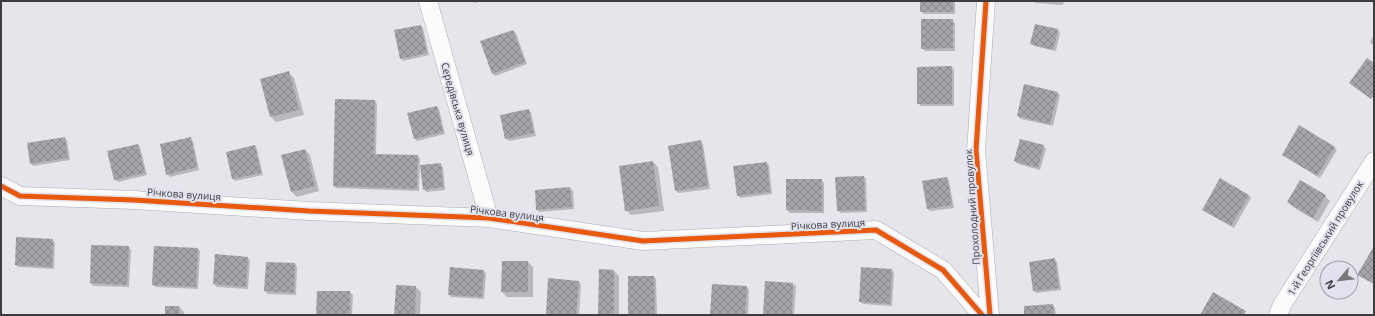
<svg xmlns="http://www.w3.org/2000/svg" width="1375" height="316" font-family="'Open Sans',sans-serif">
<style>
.shadow{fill:#0003}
.building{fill:url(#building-cross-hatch)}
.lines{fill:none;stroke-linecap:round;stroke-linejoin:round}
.street-casing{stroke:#acacb1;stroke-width:19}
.street{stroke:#fbfbfc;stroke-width:18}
.cycleway-casing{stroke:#e2e2ee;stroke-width:8}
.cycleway{stroke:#e8590c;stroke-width:5}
.labels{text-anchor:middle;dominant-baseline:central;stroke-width:4;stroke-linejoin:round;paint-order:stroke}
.street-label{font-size:10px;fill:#3c3c41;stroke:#e2e2ee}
</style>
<defs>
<pattern id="building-cross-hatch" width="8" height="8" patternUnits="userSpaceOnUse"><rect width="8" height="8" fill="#a5a5a9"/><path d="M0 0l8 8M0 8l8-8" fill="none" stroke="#88888b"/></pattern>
</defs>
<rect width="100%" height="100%" fill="#e5e5eb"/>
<path class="shadow" d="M472,1H482L474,3Z
M921,1H955V14H924L921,11Z
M1034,1H1064L1063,5L1035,3Z
M952,20L955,23V51H925L922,48Z
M420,26L423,28L429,55L403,61L401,58Z
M1058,30L1060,33L1056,51L1034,46L1031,44Z
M513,31L516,33L527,64L495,76L492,73Z
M1374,35V46L1370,42Z
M952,67L954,70V106H921L918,103Z
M289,73L294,78L304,115L276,122L271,117L262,80Z
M1057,92L1060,95L1053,126L1021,119L1018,116Z
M375,101L377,104L376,155L417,156L420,158L419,191L336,188L334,186Z
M436,107L439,109L445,134L417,141L415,139L408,114Z
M529,110L531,113L536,136L509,141L506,138Z
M65,138L67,141L70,160L33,166L31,163Z
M190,139L193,141L199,170L170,177L167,174Z
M700,141L703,144L710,189L679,193L676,191L669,146Z
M138,145L140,147L147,175L118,182L115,179Z
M255,146L257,149L263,175L235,181L233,179Z
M1043,146L1046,149L1040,170L1018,164L1015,161Z
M1334,147L1337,150L1320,178L1283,155Z
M305,150L310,155L319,191L297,197L292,192Z
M653,162L658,167L664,211L631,215L626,210Z
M766,163L769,165L772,194L740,198L738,195Z
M440,164L443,167L445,190L426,192L424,189Z
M864,177L866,179L867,212L840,213L838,210Z
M947,178L949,181L954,208L930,211L928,209Z
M787,180H821L824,183V213H790L787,210Z
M1301,181L1325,196L1330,201L1318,222L1293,207L1288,202Z
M570,188L573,191L574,209L539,212L537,209Z
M1249,195L1251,198L1234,228L1203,210Z
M53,240L55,243L54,269L18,267L16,265Z
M92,246L128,247L131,250L129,287L93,286L91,283Z
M198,249L200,251L198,289L156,287L153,285Z
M248,258L250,260L248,289L217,287L214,284Z
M1054,259L1057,262L1061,290L1036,293L1034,291Z
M528,262L533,267V297H507L502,292Z
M295,264L297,267L296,295L268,294L265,291Z
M891,270L894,272L892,306L863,304L860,301Z
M483,271L486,273L484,299L451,297L449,294Z
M614,271L619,276V315H600Z
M654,277L656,279L657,315H629Z
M579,282L581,284L579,315H547Z
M766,282L793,284L796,286L794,315H764Z
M416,287L421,292L420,315H395Z
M747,287L749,290L748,315H711Z
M318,292H350L353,295L352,315H317Z
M1053,305L1055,308L1056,315H1025Z
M179,307L184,312V315H166Z"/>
<path class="building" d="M920,1H953V12H920Z
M921,19H953V48L921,49Z
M1035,24L1058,29L1053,50L1030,44Z
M421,25L427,53L400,59L394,30Z
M513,30L525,62L492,74L480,41Z
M1367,58L1374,63V96L1371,99L1349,83Z
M952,66V104H917V67Z
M289,71L299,110L270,117L260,79Z
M1024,84L1058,92L1050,124L1017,116Z
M335,99L375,100L374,154L418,155L417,189L333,186Z
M437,106L443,132L414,139L407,113Z
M529,109L534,133L505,139L500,115Z
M1299,125L1335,147L1317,176L1282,155Z
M65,137L68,158L30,164L27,143Z
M191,137L197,167L166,175L160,144Z
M1020,139L1044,145L1038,168L1014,161Z
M701,140L708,186L675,191L668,146Z
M138,144L145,173L114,180L107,151Z
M255,145L261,173L232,179L226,152Z
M305,149L315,186L291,192L281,155Z
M653,161L659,206L625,211L619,166Z
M767,162L770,192L737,196L733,166Z
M441,163L443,187L423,190L420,165Z
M864,176L865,210L837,211L835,177Z
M947,177L952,205L927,209L922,181Z
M1220,178L1249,195L1231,226L1202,210Z
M786,179H822V211L786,210Z
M1300,180L1326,195L1313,218L1287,202Z
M570,187L572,207L536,210L535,190Z
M16,237L53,239L52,267L15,265Z
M91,245L129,246L127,285L90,283Z
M154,246L198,248L196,287L152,285Z
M1374,246V284L1357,275Z
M215,254L248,257L246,287L213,284Z
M1055,258L1059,288L1033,291L1029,262Z
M502,261H528V292H501Z
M266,262L295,263L294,293L264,291Z
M450,267L484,270L482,297L448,295Z
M861,267L892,269L890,304L859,302Z
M599,269L614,270V315H598Z
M628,276H654L655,315H628Z
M548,278L579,281L576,315H546Z
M765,281L793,283L792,315H763Z
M712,284L747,286L745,315H710Z
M396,285L416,286L415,315H394Z
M317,291H350V315H316Z
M1213,292L1246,311L1244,315H1200Z
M1053,304L1054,315H1024V306Z
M165,306H179L180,315H165Z"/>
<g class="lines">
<defs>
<path id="street" d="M428,1L489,218
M986,1L976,150L990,315
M1,186L20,196L134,200L309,211L489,218L643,241L876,230L943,270L982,315
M1278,315L1282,305L1374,161"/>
</defs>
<use href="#street" class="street-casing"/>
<use href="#street" class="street"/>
<defs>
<path id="cycleway" d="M986,1L976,150L990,315
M1,186L20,196L134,200L309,211L489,218L643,241L876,230L943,270L982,315"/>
</defs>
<use href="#cycleway" class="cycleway-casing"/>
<use href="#cycleway" class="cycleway"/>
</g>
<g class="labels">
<g class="street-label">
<text transform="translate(458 109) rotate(74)">Середівська вулиця</text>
<text transform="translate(184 194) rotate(4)">Річкова вулиця</text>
<text transform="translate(972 207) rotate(-94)">Прохолодний провулок</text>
<text transform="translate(507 213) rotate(7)">Річкова вулиця</text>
<text transform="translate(828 224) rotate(-3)">Річкова вулиця</text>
<text transform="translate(1325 238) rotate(-58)">1-й Георгіївський провулок</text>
</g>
</g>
<rect width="1375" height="316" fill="none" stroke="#3c3c41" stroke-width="4"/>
<g transform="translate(1339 280) rotate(242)"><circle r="19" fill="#e2e2ee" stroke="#a0a0a9"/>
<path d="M0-3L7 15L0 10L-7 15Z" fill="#77777c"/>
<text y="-6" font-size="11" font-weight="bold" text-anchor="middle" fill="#3c3c41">N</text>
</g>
</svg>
